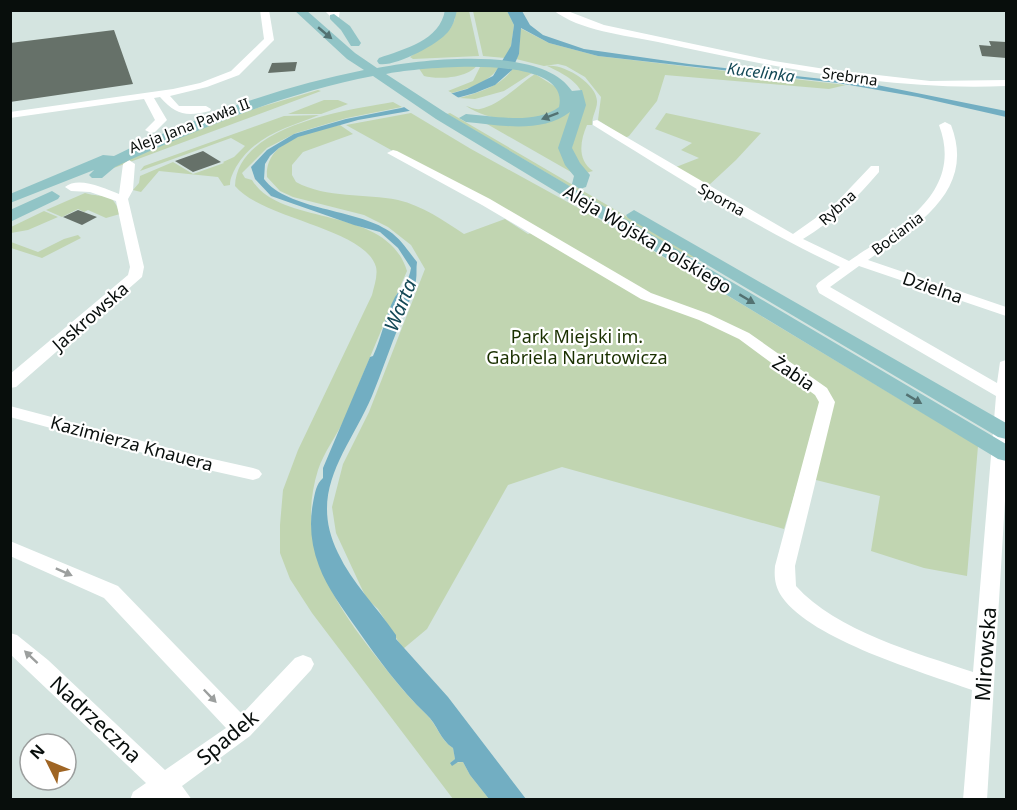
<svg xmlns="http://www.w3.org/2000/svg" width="1017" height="810" font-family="'Noto Sans',sans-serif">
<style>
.green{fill:#c1d5b1}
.water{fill:#72aec2}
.pier{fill:#d4e4e0}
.building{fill:#667169}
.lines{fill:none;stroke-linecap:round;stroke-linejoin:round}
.minor{fill:#fff;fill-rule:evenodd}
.major{fill:#91c4c6;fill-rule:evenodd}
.oneway{fill:#537272}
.oneway2{fill:#9c9f9e}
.labels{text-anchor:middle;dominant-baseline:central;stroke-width:4.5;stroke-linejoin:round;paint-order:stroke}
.far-street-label{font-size:15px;fill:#080e0c;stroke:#fff}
.far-water-label{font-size:16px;font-style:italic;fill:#134856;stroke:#fff}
.street-label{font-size:18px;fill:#080e0c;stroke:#fff}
.park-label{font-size:18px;fill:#1a3000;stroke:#fff}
.water-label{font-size:20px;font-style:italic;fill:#134856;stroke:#fff}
.near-street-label{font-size:21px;fill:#080e0c;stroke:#fff}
</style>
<rect width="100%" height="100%" fill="#d4e4e0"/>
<path class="green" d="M455,11H469L479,56L413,59L410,57L450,29L455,19Z
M473,11H507L514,25L511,47L505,58L483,56Z
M520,28L549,43L598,56L846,85L829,89L665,75L657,101L629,136L625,138L598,120L601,97L585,77L566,66L558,64L544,66L516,59L519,54Z
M477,65C469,78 438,80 424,76L418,67Z
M481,65L500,66C488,83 471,88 452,93L448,91L473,81Z
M547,66C563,63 598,84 597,102C597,109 592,116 592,125H587C580,141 577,160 593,171L586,173L571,151L584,101C582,82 562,73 547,66Z
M513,68L532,73L504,91L475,99L459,98C477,93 502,86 513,68Z
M535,74L559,89L561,106C537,126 491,123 466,106C470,107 475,110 480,109C500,105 518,85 535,74Z
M318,90L321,91L103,172L157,145L257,108Z
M324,100H338L348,104L321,114H288Z
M393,102L402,107L347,118L296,133L267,148L242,173L245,178L252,180C281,228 387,204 407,271C385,320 365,369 345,418C337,435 324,452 318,470C294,547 336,606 382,664C396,682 410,699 426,714C438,726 440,740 453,748L455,759L450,763L463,762L470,775L489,799H453L312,613L290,579L280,553V525L283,490L298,450L372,295C374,286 378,276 376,267C365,228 262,219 235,186C237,125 347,110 393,102Z
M572,107L562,140L578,176L480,120L513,125Z
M411,113L471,149L613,227L978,446L967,576L924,568L871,551L880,496L800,476L784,529L562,467L508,485L427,629L403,649L378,609L367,599L361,587L336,533L332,507L343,464L369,412L425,269L411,245L388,227L364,215L293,197L280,191L267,177C265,140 311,132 340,125L353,134L303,152L292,165V175L296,182C327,199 365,193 398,200C423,206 443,220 464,234L505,219L528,234L537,231L346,125Z
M450,113L696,257H689L447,114Z
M666,113L761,133L736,160L708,186L676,167L699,158L681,150L692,143L655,129Z
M319,115C287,128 255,135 236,167C233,173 230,178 230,185L224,186L218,177L159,171L141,192L133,190L139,183L140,176L173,162L193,174L224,163L223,162L234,157L245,146L231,138L140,171L144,166L284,116Z
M85,193C105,199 112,190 120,214L106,218L88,210L84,212L78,209L62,217L46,210Z
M44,211L58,217L28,230L11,233V227Z
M78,235L81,238L42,258L11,248V242L38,252L64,239Z"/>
<path class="water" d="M507,11H522L530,25L543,35L584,49L689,64L877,85L1006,111V117L918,97L838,83L598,56L549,43L521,28L519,54L512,70L495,85L475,93L409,111L358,120L298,137L279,148L270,156L265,164L264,179C287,210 357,209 389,231C401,239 408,251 417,262C416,268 417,274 416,280C414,295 405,309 400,323C390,347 382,372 372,396C349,450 307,490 338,553C352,583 377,607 396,635V639L448,697L526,799H489L470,775L463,762H458L452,766L450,763L455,759L453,748C440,740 438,725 426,714C400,689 378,659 357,629C343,609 327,588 319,566C311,545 309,524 313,503C315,493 316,484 323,478V468L370,357L373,356C382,337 385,315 395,297C402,286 409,282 411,268L398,248L380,232L354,225L271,196L255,179L251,167L267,150L294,134L346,119L401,108L467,89L493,76L511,46L514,25Z"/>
<path class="pier" d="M448,91L462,100L413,113L401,105Z"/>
<path class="building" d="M114,30L133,84L10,102V43Z
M989,41L1006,42V58L982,56L979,45L991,46Z
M297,62L295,71L268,73L272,63Z
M203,151L221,162L193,172L175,161Z
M78,210L97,217L82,225L63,217Z"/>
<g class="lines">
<path class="minor" d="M260,10H269L274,40L239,75L207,87L170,96L179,106H206L211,109L210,111C186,117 176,115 160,97L154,98L167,120L155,132L151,133L145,130L155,120L144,99L10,118V112L173,89L200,83L231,71L264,39Z
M324,10H340L339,17L334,20Z
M553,10H565L604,25L774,61L825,69L930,81L1006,80V86C888,91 773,67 658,42C624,35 580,31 553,10Z
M597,120L793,234L834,205L871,166H879V172C857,198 833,221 803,239L849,261C896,229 965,194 939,125L945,122L951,125C977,192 914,227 868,260L1006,307V316L859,266L830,287L997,383L1000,362L1006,360V484L987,800H963L972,690C922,672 812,640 782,597C775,587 774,577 775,566L819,402L815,395L739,339L699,320L641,299L482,205L387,153L393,150L397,151L490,199L651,293L709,314L749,333L827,388L835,402L795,566L796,586C836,631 917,653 973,672L996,396L819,293L816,286L818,283L840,267C754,227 674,175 593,125V121Z
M129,160L135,164L133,190L128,199L144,267L142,277L16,387L10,388V374L128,275L130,267L116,201L90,192L71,191L65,187C78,176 104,188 119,194L123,164Z
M10,406L195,455L253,468L259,470L262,474L259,478L253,480L195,467L10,417Z
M10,541L118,586L242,714L295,658L303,655L311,658L314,664L311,670L250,736L182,786L192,800H130L133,792L146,783L10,654V633L17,635L48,660L165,770L226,728L104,598L10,556Z"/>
<path class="major" d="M294,10H306L355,53L377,68C424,59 542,45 572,91L582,90L586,105L572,148L580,163L590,175L586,187L580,189L572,184L574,176L565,165L558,148L570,112C542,134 498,125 466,122L459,118L466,114C494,116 535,125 559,107C572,51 416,68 386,74L446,113L1006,444V461L998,459L436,119L373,76C290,92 210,124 134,158L115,167L102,178H92L89,175L94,170L10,203V194L103,155L114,156C192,118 279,87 364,70L347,59Z
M445,10H457C455,19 453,26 448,32C437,45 395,67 379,64L377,61L379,58C404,49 440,41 445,10Z
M334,14L350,26L361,43L359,46H351L341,30L330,19V15Z
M52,191L60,196L58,199L10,222V210Z
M634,210L1006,423V439L998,437L628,218L626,215Z"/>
</g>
<defs><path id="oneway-solid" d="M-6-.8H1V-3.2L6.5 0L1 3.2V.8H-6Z" transform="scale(1.5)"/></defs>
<g class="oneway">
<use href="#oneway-solid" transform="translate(325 33) rotate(40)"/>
<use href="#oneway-solid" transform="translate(550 116) rotate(159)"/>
<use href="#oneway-solid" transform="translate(747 299) rotate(31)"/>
<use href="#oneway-solid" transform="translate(914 399) rotate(31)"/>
</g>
<g class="oneway2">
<use href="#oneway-solid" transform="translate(64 572) rotate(24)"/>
<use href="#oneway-solid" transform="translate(31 657) rotate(-137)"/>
<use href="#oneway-solid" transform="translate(210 696) rotate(46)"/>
</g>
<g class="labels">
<g class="far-street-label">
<text transform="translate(850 76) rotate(8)">Srebrna</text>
<text transform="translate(189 125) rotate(-21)">Aleja Jana Pawła II</text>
<text transform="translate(722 199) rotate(29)">Sporna</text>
<text transform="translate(837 207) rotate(-42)">Rybna</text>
<text transform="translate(897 233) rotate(-37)">Bociania</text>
</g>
<g class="far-water-label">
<text transform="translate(761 72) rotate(7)">Kucelinka</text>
</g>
<g class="street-label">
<text transform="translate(648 239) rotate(31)">Aleja Wojska Polskiego</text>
<text transform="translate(933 287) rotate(19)">Dzielna</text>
<text transform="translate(90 316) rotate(-41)">Jaskrowska</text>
<text transform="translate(794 373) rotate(34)">Żabia</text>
<text transform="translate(132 443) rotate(15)">Kazimierza Knauera</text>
</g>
<g class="park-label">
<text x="577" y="336">Park Miejski im.<tspan x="577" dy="21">Gabriela Narutowicza</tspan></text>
</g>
<g class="water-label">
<text transform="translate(400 305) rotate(-68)">Warta</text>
</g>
<g class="near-street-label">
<text transform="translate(985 654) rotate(-86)">Mirowska</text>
<text transform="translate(96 719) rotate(43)">Nadrzeczna</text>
<text transform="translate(227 737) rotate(-40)">Spadek</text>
</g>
</g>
<rect width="1017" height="810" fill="none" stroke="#080e0c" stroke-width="24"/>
<g transform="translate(48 762) rotate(313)"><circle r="28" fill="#ffffff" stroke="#9c9f9e" stroke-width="1.5"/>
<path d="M0-4.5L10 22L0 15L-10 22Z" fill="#9f6524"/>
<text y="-9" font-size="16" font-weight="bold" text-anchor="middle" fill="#080e0c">N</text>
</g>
</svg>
